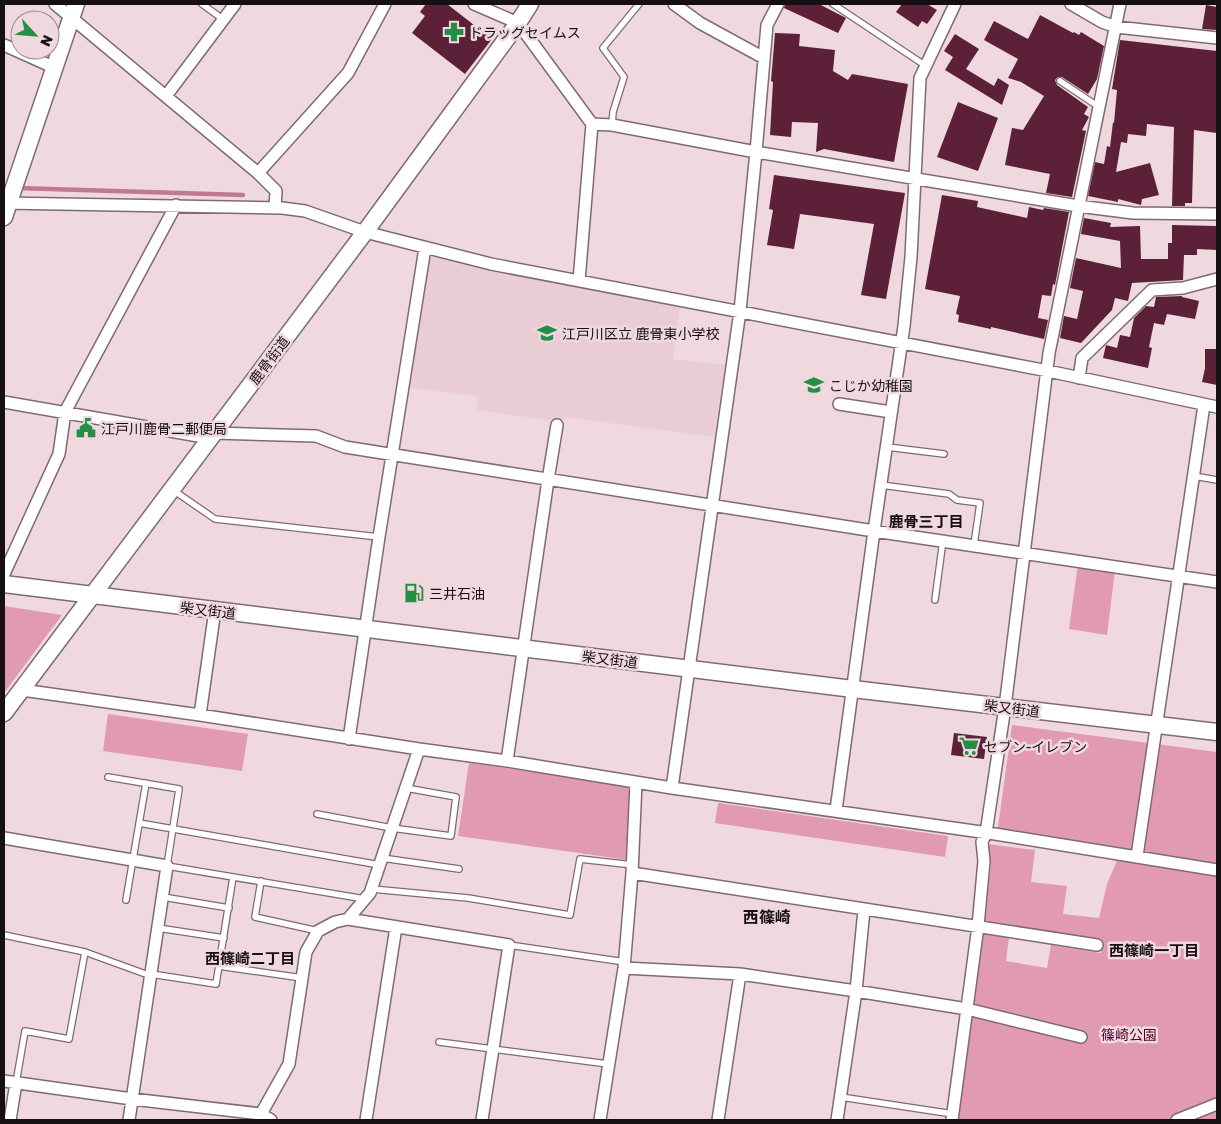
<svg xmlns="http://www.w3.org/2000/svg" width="1221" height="1124" font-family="'Golos Text','Noto Sans JP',sans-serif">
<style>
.built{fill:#eaccd4}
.green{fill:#e29ab0}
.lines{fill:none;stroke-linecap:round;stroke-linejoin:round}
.stream{stroke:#bf7990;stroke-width:4.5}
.building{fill:#5c2138}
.lane-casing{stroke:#7e6b70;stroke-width:8}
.street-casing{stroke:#7e6b70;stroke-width:14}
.secondary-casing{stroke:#7e6b70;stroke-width:19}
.lane{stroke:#fff;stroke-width:5.5}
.street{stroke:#fff;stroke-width:11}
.secondary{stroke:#fff;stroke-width:16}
.labels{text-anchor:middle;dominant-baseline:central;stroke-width:5;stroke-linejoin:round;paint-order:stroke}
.poi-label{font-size:14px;fill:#171012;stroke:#efd9df;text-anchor:start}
.street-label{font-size:14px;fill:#171012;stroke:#efd9df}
.park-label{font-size:14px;fill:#57002b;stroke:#efd9df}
.neighbourhood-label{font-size:15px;font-weight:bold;fill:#171012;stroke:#efd9df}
.quarter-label{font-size:16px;font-weight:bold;fill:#171012;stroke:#efd9df}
</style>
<rect width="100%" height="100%" fill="#efd9df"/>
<path class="built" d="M434,257L680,306L673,359L725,365L714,437L565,417L562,422L477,410L479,396L409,388L430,260Z"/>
<path class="green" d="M1078,564L1115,570L1107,635L1069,629Z
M4,606L62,615L4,693Z
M108,714L248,734L242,771L103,751Z
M1012,725L1217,752V1120H956L982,933L1009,938L1006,961L1047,968L1051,945L1101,953L1103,941L983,922L991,866L987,844L1035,850L1031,882L1067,886L1063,914L1099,918L1107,884L1118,858L1002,832L998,827Z
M469,763L635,786L628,860L458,836Z
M718,803L948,836L945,857L715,823Z"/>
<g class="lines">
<path class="stream" d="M17,188L243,195"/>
</g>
<path class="building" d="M426,4H447L492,39L465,74L412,33L425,16L420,12Z
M785,4H819L846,18L838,33L784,8Z
M902,4H927L937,10L927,24L922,21L918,27L896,12Z
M1206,5L1217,7V30L1202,29Z
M1040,15L1073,33L1074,32L1079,35L1081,32L1104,46L1097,79L1088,94L1062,77H1058L1055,80L1057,85L1088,107L1084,114L1089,117L1082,130L1086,131L1072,197L1046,193L1050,174L1005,165L1012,128L1023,130L1044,96L1021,82L1008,78L1018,59L984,40L994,21L1028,39Z
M775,33L800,34L799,46L835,50L833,71L848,80L852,74L908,84L894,162L824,149L816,152L818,123L792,122L791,137L770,135L773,82L771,81Z
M955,34L979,49L966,69L994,86L998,78L1009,85L1002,105L945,70L953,57L944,51Z
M1120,40L1217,51V133L1194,130L1192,203H1185V206H1172L1174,127L1147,124L1146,136L1128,134L1127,143L1121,142L1116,172L1150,163L1159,195L1142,199L1141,205L1118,199V202L1088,196L1095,162L1104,164L1107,146L1110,147L1113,122L1114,123L1117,90L1112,89Z
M958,102L998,118L978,171L937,157Z
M774,175L905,193L886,299L861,295L874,224L800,214L794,249L767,245L773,210L769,209Z
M942,195L978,201L977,207L1027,218L1029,207L1043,210L1044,208L1069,212L1055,285L1053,284L1051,296L1042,295L1038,318L1048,320L1044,339L991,327V329L958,322L959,315L956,314L960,296L925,289Z
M1084,218L1111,223L1110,227L1140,226L1141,259H1168V243H1172V225L1217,226V250L1197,249V255H1184L1183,280L1132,283L1128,301L1115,298L1112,310L1081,343L1060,338L1064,316L1077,319L1083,291L1070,288L1076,258L1121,268L1120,241L1081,234Z
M1182,296V297L1199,301L1195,319L1167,314L1164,325L1154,323L1149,347L1152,348L1148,368L1103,358L1106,345L1117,348L1120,335L1130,337L1134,318L1146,306L1154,307L1156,297Z
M1205,349H1217V385L1202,382L1205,368Z
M954,733L987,737L984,759L951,755Z"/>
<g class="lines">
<defs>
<path id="lane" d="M202,4L224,20
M833,4L926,66
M1060,81L1099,107
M612,125L613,112L624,77L603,48L639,4
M887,447L944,454
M1194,476L1217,480
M881,485L949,494L957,500L980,503L974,545
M173,490L215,519L379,537
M935,600L943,540
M108,777L179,789L167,866L365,899
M317,814L392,828L451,836L456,797L406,788
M139,823L380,865
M382,858L459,869
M261,881L255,917L318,931
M372,889L468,898L570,915L580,859L633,865
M163,897L229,908
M126,900L146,783
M158,928L224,938
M4,935L85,952L151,976
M509,945L625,962
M219,966L302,978
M151,974L216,984L233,877
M439,1042L608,1064
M16,1083L25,1031L69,1039L85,952
M841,1097L953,1114"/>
<path id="street" d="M55,4L258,173L276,191L275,208
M474,4L518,23L592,124L612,125L756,152L1078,206L1133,213L1217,214
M674,4L700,23L764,58
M1071,4L1102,22L1116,27L1217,38
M4,45L53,67
M166,96L235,4
M258,173L348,73L385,4
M4,203L282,208L305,211L365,232L491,264L1048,371L1217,407
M579,281L592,124
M1079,378L1082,358L1152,290L1183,288L1217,279
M4,402L210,438
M839,404L891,412
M214,433L316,436L345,447L874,531L1217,582
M4,574L59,454L65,412L176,205
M22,690L200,715L419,749L507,761L672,788L995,834L1217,870
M200,715L215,610
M349,739L379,537L425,248
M507,761L548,480L557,425
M672,788L740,311L756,152L767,25L778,4
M836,810L874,531L904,326L911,257L920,78L955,4
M4,838L167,866L129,1120
M1137,856L1204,405
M632,873L1097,945
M348,919L509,945L482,1120
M624,968L740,974L856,991L967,1009L1081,1037
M4,1081L132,1099L261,1114L271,1120
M261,1114L289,1064L306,952L318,931L335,922L348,919L370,893L419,749
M10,1120L16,1083
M366,1120L396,927
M600,1120L624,968L632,873L636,783
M718,1120L740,974
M837,1120L856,991L864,910
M952,1120L978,926L984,861L982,842L986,833L1005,707L1049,353L1120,4
M1177,1120L1217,1104"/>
<path id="secondary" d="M4,217L76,4
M4,584L853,689L1217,732
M4,713L365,232L518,23L530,4"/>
</defs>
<use href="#lane" class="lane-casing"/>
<use href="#street" class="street-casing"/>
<use href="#secondary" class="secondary-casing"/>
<use href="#lane" class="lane"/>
<use href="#street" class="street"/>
<use href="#secondary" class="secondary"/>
</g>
<defs>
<symbol id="pharmacy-bare" viewBox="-9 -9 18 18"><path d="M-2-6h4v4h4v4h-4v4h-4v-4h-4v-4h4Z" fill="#258e45" stroke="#efd9df" stroke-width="2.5" paint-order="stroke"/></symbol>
<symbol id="school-bare" viewBox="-9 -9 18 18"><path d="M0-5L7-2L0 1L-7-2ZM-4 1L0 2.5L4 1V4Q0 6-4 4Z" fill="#258e45" stroke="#efd9df" stroke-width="2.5" paint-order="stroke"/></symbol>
<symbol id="civic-bare" viewBox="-9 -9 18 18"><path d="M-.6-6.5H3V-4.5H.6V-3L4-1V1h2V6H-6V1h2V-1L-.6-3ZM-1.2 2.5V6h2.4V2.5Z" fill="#258e45" stroke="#efd9df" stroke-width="2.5" paint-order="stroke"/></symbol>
<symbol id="fuel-bare" viewBox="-9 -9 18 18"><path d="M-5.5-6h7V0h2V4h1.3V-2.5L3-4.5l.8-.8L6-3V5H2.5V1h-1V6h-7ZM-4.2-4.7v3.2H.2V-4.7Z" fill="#258e45" stroke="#efd9df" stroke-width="2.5" paint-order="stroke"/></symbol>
<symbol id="supermarket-bare" viewBox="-9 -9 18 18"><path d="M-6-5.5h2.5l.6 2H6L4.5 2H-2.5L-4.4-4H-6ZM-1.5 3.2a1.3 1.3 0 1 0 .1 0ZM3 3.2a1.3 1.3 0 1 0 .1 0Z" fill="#258e45" stroke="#efd9df" stroke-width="2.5" paint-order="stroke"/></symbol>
</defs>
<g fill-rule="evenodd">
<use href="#pharmacy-bare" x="440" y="18" width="28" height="28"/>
<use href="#school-bare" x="533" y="319" width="28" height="28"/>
<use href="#school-bare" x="800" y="371" width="28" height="28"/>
<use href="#civic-bare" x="72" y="414" width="28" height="28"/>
<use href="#fuel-bare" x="400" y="579" width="28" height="28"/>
<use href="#supermarket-bare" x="955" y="732" width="28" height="28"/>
</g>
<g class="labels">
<g class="poi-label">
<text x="469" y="32">ドラッグセイムス</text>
<text x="562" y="333">江戸川区立 鹿骨東小学校</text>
<text x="829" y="385">こじか幼稚園</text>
<text x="101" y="428">江戸川鹿骨二郵便局</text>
<text x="429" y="593">三井石油</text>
<text x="984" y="746">セブン-イレブン</text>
</g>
<g class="street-label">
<text transform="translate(269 360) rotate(-53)">鹿骨街道</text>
<text transform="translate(208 610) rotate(7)">柴又街道</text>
<text transform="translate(610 659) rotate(7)">柴又街道</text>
<text transform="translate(1012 708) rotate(7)">柴又街道</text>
</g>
<g class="park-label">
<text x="1129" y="1034">篠崎公園</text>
</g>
<g class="neighbourhood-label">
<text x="926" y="521">鹿骨三丁目</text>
<text x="1154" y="950">西篠崎一丁目</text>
<text x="250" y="958">西篠崎二丁目</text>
</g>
<g class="quarter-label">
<text x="767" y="917">西篠崎</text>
</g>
</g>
<rect width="1221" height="1124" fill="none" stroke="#171012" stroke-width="10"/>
<g transform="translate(35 35) rotate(116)"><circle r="24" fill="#efd9df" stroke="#99898d"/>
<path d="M0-4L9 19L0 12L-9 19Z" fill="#258e45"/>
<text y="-8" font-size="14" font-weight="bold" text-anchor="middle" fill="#171012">N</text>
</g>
</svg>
